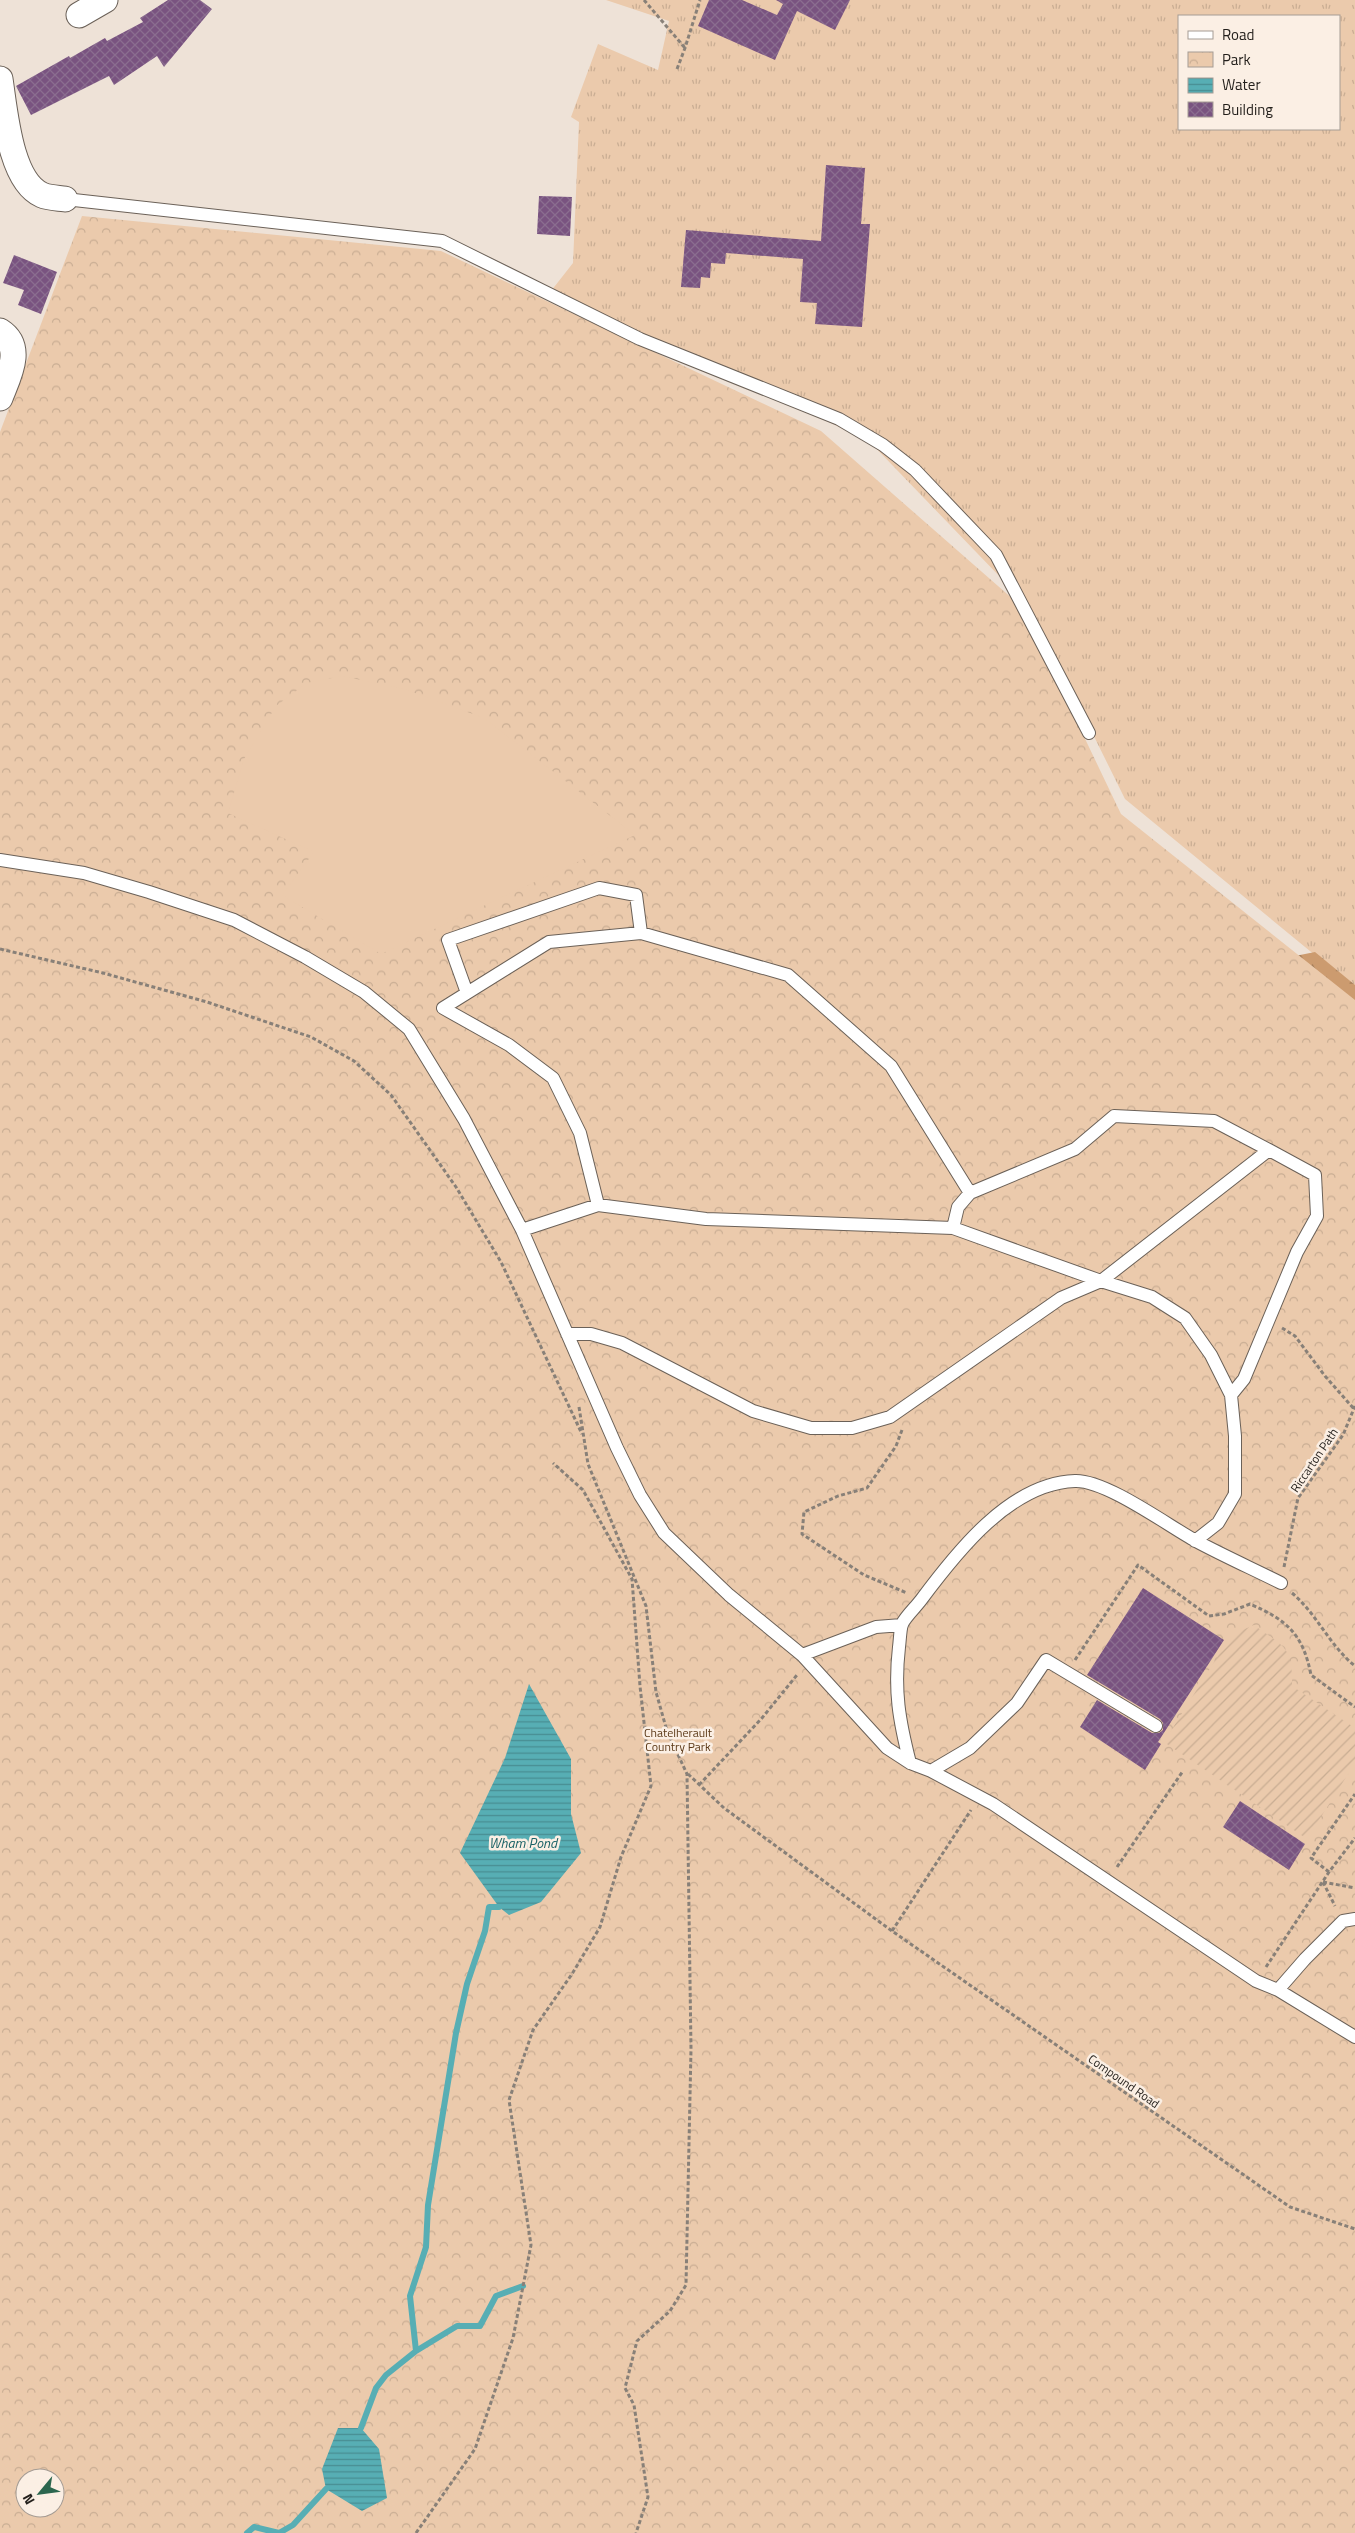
<svg xmlns="http://www.w3.org/2000/svg" width="1355" height="2533" font-family="'Titillium Web',sans-serif">
<style>
.grass{fill:url(#grass-tufts);fill-rule:evenodd}
.forest{fill:url(#forest-firs)}
.park{fill:url(#park-crowns);fill-rule:evenodd}
.garden{fill:url(#garden-furrows)}
.pitch{fill:#ebcaac}
.water{fill:url(#water-rules)}
.lines{fill:none;stroke-linecap:round;stroke-linejoin:round}
.stream{stroke:#57aeb4;stroke-width:6}
.building{fill:url(#building-cross-hatch)}
.service-casing{stroke:#6b6158;stroke-width:14}
.minor-casing{stroke:#6b6158;stroke-width:27}
.path{stroke:#888078;stroke-width:3;stroke-dasharray:4 2.5;stroke-linecap:butt}
.service{stroke:#fff;stroke-width:12}
.minor{stroke:#fff;stroke-width:25}
.labels{text-anchor:middle;dominant-baseline:central;stroke-width:5;stroke-linejoin:round;paint-order:stroke}
.street-label{font-size:12px;fill:#231f1b;stroke:#fbefe4}
.park-label{font-size:12px;fill:#5b3917;stroke:#fbefe4}
.water-label{font-size:14px;font-style:italic;fill:#1b6267;stroke:#fbefe4}
</style>
<defs>
<pattern id="grass-tufts" width="24" height="20" patternUnits="userSpaceOnUse" patternTransform="scale(1.25)"><rect width="24" height="20" fill="#ebcaac"/><path d="M3 7l-1-3M5 7V3M7 7l1-3M15 17l-1-3M17 17v-4M19 17l1-3" fill="none" stroke="#c9ad93"/></pattern>
<pattern id="forest-firs" width="22" height="20" patternUnits="userSpaceOnUse" patternTransform="scale(1.25)"><rect width="22" height="20" fill="#cc9b6f"/><path d="M5 1l3.5 6h-7zM16 11l3.5 6h-7z" fill="#a57e5a"/></pattern>
<pattern id="park-crowns" width="20" height="18" patternUnits="userSpaceOnUse" patternTransform="scale(1.25)"><rect width="20" height="18" fill="#ebcaac"/><path d="M2 6a3 3 0 1 1 6 0M12 15a3 3 0 1 1 6 0" fill="none" stroke="#c9ad93"/></pattern>
<pattern id="garden-furrows" width="10" height="10" patternUnits="userSpaceOnUse" patternTransform="scale(1.25)"><rect width="10" height="10" fill="#ebcaac"/><path d="M-1 1l2-2M0 10L10 0M9 11l2-2" fill="none" stroke="#c9ad93"/></pattern>
<pattern id="water-rules" width="6" height="5" patternUnits="userSpaceOnUse" patternTransform="scale(1.25)"><rect width="6" height="5" fill="#57aeb4"/><path d="M0 2.5h6" fill="none" stroke="#488d92"/></pattern>
<pattern id="building-cross-hatch" width="8" height="8" patternUnits="userSpaceOnUse" patternTransform="scale(1.25)"><rect width="8" height="8" fill="#795380"/><path d="M0 0l8 8M0 8l8-8" fill="none" stroke="#8a6d8f"/></pattern>
</defs>
<rect width="100%" height="100%" fill="#eee2d7"/>
<path class="grass" d="M606,0H1355V988L1125,799L1031,609L869,441L551,291L573,263L579,122L571,117L598,44L658,70L669,21ZM1179,16H1339V129H1179Z"/>
<path class="forest" d="M1315,952L1355,985V1048L1295,956Z"/>
<path class="park" d="M82,216L441,251L821,431L1022,607L1121,814L1355,1000V2533H0V432ZM25,2478H55V2508H25Z"/>
<path class="garden" d="M1254,1625C1284,1647 1293,1646 1292,1686L1355,1728V1763L1307,1839L1164,1742L1231,1635Z"/>
<path class="pitch" d="M342,676L404,689L484,718L635,835L381,954L282,895L314,852L228,813L244,759L276,706L307,683Z"/>
<path class="water" d="M529,1684L571,1759V1814L581,1853L541,1902L509,1915L499,1907L460,1853L505,1758Z
M338,2428H361L379,2449L387,2498L362,2511L326,2489L322,2469Z"/>
<g class="lines">
<path class="stream" d="M416,2351L457,2326H480L496,2296L523,2286
M361,2428L376,2388L386,2375L416,2351L410,2296L426,2247L428,2205L456,2033L467,1984L485,1931L489,1907H499
M247,2533L254,2527L279,2533L293,2525L326,2489"/>
</g>
<path class="building" d="M168,0H200L212,9L164,67L157,56L114,85L109,76L31,115L16,86L69,56L70,58L105,38L107,41L143,22L140,18Z
M709,0H742L777,15L783,4L776,0H850L835,30L797,11L775,60L698,26Z
M826,165L865,168L861,224H870L862,327L815,324L817,303L800,302L803,259L726,253L725,264L711,263L710,278L701,277L700,288L681,287L686,230L821,241Z
M539,196L572,197L570,236L537,234Z
M14,255L57,272L41,314L18,305L24,290L3,283Z
M1143,1588L1224,1640L1158,1742L1161,1744L1145,1770L1080,1727L1097,1700L1152,1733H1159L1163,1730V1723L1160,1719L1087,1675Z
M1240,1801L1305,1844L1289,1870L1223,1827Z"/>
<g class="lines">
<defs>
<path id="service" d="M65,199L442,241L640,339L839,419L883,445L915,470L996,555L1089,733
M0,860L84,873L149,892L234,920L305,957L364,992L409,1029L464,1119L522,1230L617,1448L640,1495L664,1533L729,1595L802,1655L887,1748L910,1763L931,1771L993,1804L1256,1981L1278,1990L1355,2037
M467,993L448,940L599,888L636,895L641,933
M970,1193L1075,1149L1114,1116L1214,1121L1269,1150L1101,1281
M598,1205L580,1133L553,1078L509,1045L443,1008L549,942L641,933L788,975L891,1066L970,1193L958,1207L953,1228
M522,1230L598,1205L706,1219L953,1228L1101,1281L1061,1298L890,1417L852,1428H811L753,1411L622,1343L591,1334H567
M1101,1281L1152,1297L1185,1318L1211,1355L1231,1395L1235,1436V1494L1218,1523L1195,1541
M1231,1395L1244,1379L1297,1252L1317,1216L1315,1175L1269,1150
M802,1655L876,1627L902,1625
M910,1763C899,1720 894,1691 899,1647C900,1640 900,1630 902,1624C906,1616 915,1608 921,1600C956,1553 1010,1483 1075,1481C1106,1480 1167,1525 1196,1541C1224,1556 1253,1569 1281,1583
M931,1771L970,1748L1017,1703L1046,1660L1156,1726
M1278,1990L1305,1959L1343,1921L1355,1919"/>
<path id="minor" d="M79,15L105,0
M0,79C5,111 10,181 42,195C49,198 58,198 65,199
M0,331C25,347 8,377 0,398"/>
</defs>
<use href="#service" class="service-casing"/>
<use href="#minor" class="minor-casing"/>
<path class="path" d="M644,0L685,48
M677,69L685,48L700,0
M0,949L103,973L207,1002L311,1037L354,1061L391,1095L456,1187L501,1262L582,1434
M1282,1328L1295,1336L1325,1376L1354,1409
M579,1407L588,1464L646,1606L656,1692L667,1731L687,1774L691,2049L686,2285L670,2311L637,2341L625,2388L634,2405L648,2497L636,2533
M902,1430L896,1446L867,1488L838,1496L804,1512L802,1534L864,1575L907,1593
M1284,1567L1298,1498L1343,1435L1355,1406
M1292,1593C1317,1614 1329,1645 1355,1666
M1075,1660L1138,1565L1209,1616L1224,1614L1250,1604C1287,1620 1303,1634 1311,1675L1355,1707
M688,1774L724,1808L892,1931L1290,2207L1355,2229
M699,1785L762,1718L797,1675
M1117,1867L1183,1771
M1329,1872L1311,1858L1355,1794
M1323,1882L1335,1906
M1323,1882L1355,1888
M892,1931L971,1810
M1266,1967L1329,1872L1355,1838
M416,2533L475,2449L513,2338L531,2245L509,2100L533,2030L572,1974L600,1927L621,1857L651,1786L640,1686L632,1579L583,1490L553,1463"/>
<use href="#service" class="service"/>
<use href="#minor" class="minor"/>
</g>
<g class="labels">
<g class="street-label">
<text transform="translate(1314 1460) rotate(-56)">Riccarton Path</text>
<text transform="translate(1124 2081) rotate(35)">Compound Road</text>
</g>
<g class="park-label">
<text x="678" y="1732">Chatelherault<tspan x="678" dy="14">Country Park</tspan></text>
</g>
<g class="water-label">
<text x="523" y="1842">Wham Pond</text>
</g>
</g>
<rect x="1178" y="15" width="162" height="115" fill="#fbefe4" stroke="#a59c94"/>
<rect x="1188" y="31" width="25" height="8" fill="#ffffff" stroke="#a59c94"/>
<text x="1222" y="40" font-size="15" fill="#231f1b">Road</text>
<rect x="1188" y="52" width="25" height="15" fill="url(#park-crowns)" stroke="#a59c94"/>
<text x="1222" y="65" font-size="15" fill="#231f1b">Park</text>
<rect x="1188" y="78" width="25" height="15" fill="url(#water-rules)" stroke="#a59c94"/>
<text x="1222" y="90" font-size="15" fill="#231f1b">Water</text>
<rect x="1188" y="102" width="25" height="15" fill="url(#building-cross-hatch)" stroke="#a59c94"/>
<text x="1222" y="115" font-size="15" fill="#231f1b">Building</text>
<g transform="translate(40 2493) rotate(241)"><circle r="24" fill="#fbefe4" stroke="#a59c94"/>
<path d="M0-4L9 19L0 12L-9 19Z" fill="#2c664e"/>
<text y="-8" font-size="14" font-weight="bold" text-anchor="middle" fill="#231f1b">N</text>
</g>
</svg>
